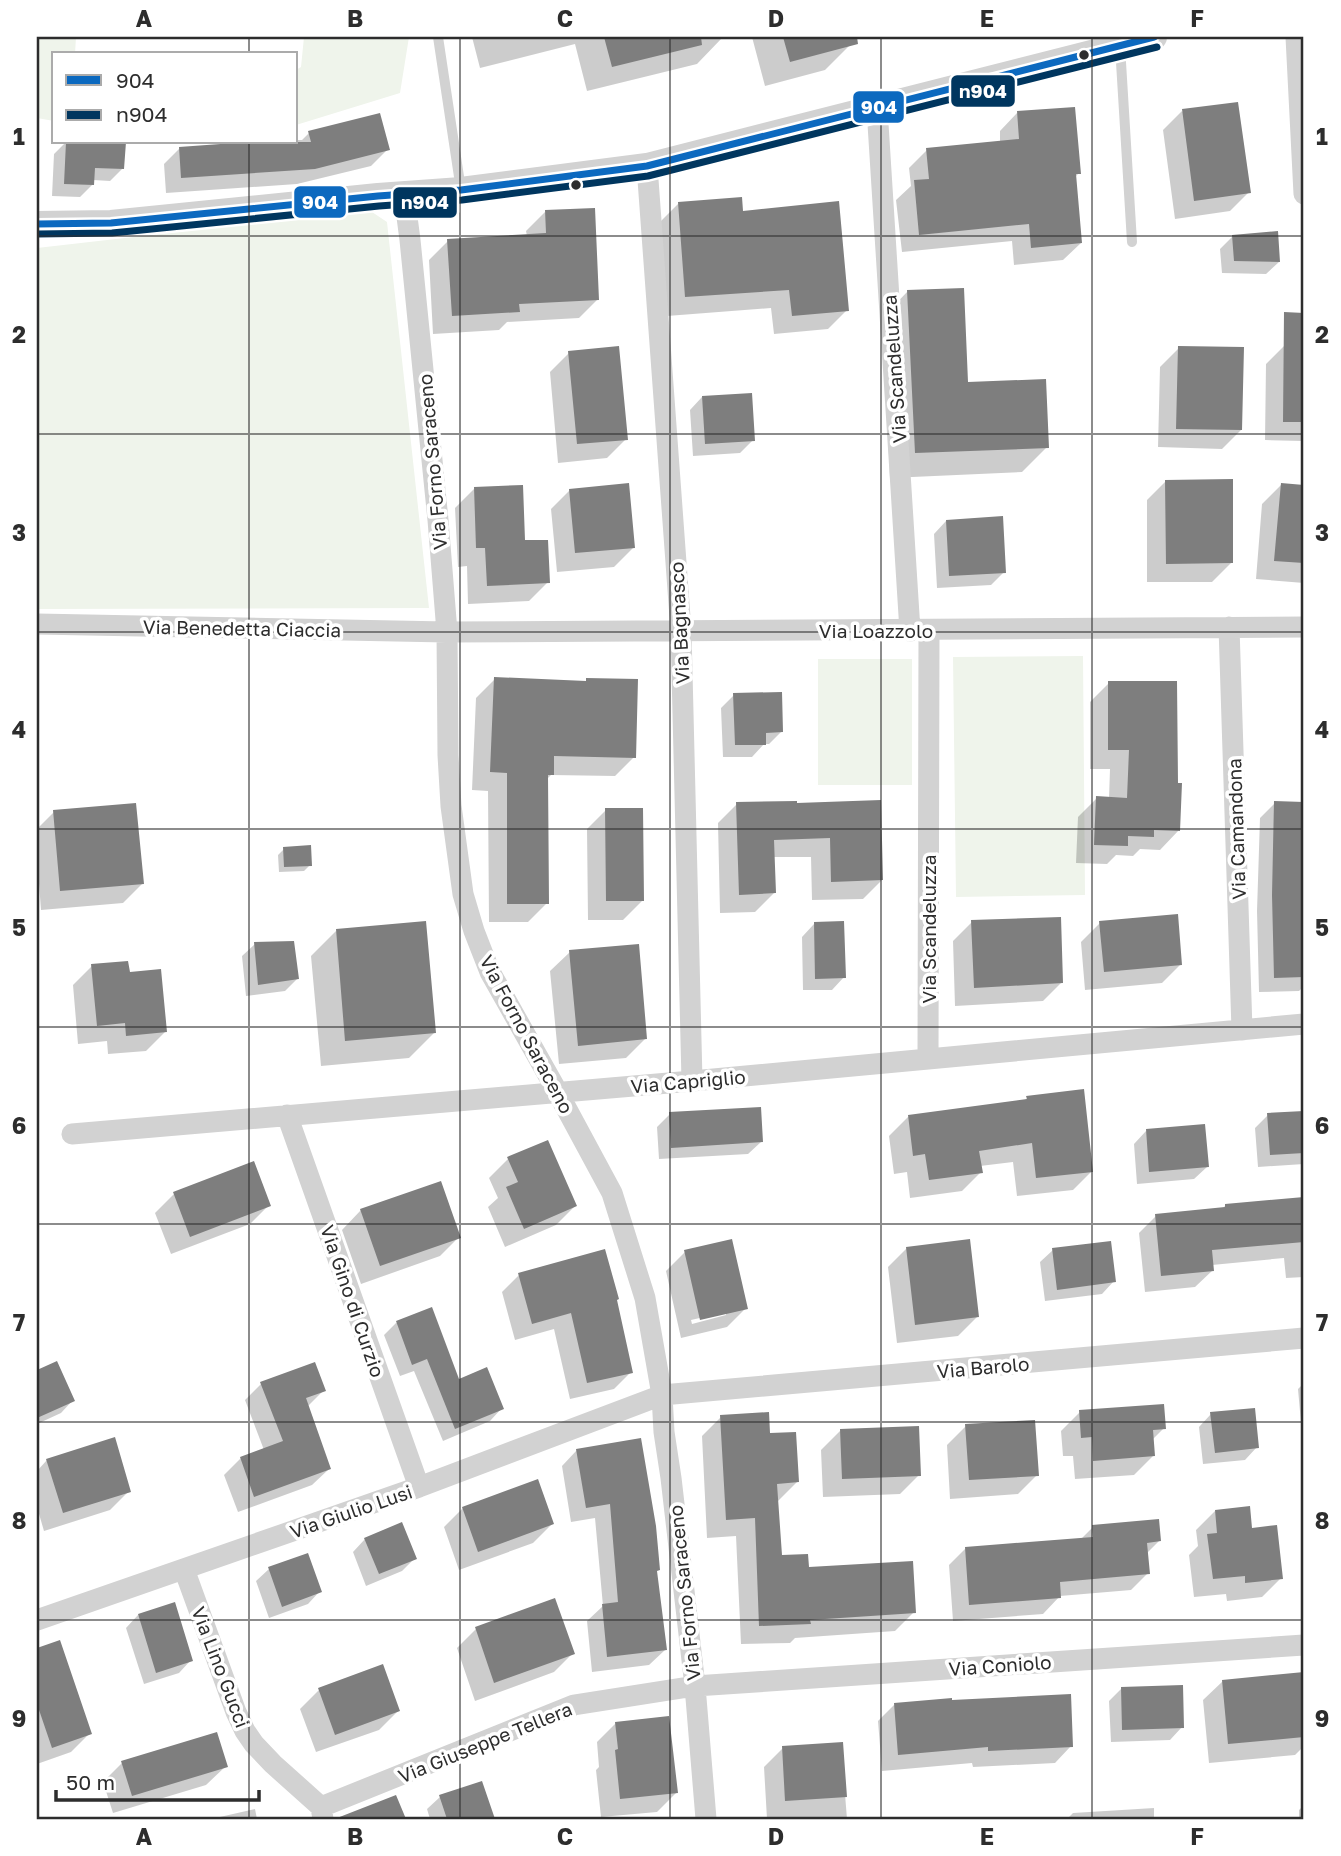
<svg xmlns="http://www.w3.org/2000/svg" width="1341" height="1856" font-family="'Golos Text',sans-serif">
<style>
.green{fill:#eff4eb}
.shadow{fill:#0003;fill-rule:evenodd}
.building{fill:#7e7e7e}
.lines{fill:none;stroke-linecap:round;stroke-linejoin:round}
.service{stroke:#d2d2d2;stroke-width:10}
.minor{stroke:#d2d2d2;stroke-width:21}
.tertiary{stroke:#d2d2d2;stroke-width:26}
.bus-1-casing{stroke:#fff;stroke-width:12}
.bus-2-casing{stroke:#fff;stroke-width:12}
.bus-1{stroke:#0c69bf;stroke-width:7}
.bus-2{stroke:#00365f;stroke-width:7}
.grid{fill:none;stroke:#2d2d2d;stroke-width:2;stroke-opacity:0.55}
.bus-dot{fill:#2d2d2d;stroke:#fff;stroke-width:2.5}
.labels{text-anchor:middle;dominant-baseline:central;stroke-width:7;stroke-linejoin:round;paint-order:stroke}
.street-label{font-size:19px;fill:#2d2d2d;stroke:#fff}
.line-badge{stroke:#fff;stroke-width:2.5}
.badge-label{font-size:19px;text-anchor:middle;font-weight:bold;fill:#fff}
.neatline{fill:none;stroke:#2d2d2d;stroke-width:2.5}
.grid-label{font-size:23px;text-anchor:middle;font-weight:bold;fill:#2d2d2d}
</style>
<rect width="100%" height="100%" fill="#fff"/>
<path class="green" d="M37,37H76L75,54H54V121L37,118Z
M304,37H409L400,93L296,125V70L301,67Z
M369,210L387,222L429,608L37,609V248Z
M1083,656L1085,895L956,897L953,657Z
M818,659H912V785H818Z"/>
<path class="shadow" d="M472,37H722V38L697,64L587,91L575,44L480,68Z
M752,37H848L850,45L825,70L765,86Z
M1182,111L1249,192L1230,211L1175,219L1163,130Z
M1017,113L1079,173L1075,177L1081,243L1063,260L1014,265L1012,241L902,252L896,200L911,186L909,168L927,150L1000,142V131Z
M309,133L388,149L371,166L297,184L166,193L164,164L180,148L296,142V140H302Z
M66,142L124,144L123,168L110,181L93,180V184L80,197L52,196L54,154Z
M678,204L742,213L847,310L828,329L774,334L771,308L667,316L659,223Z
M545,212L598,299L579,318L507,322L499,330L433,334L429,260L448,241L527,236L526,231Z
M1232,237L1279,262L1266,274L1222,273L1220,249Z
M908,291L966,384L1047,447L1022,472L890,478L883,317Z
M1285,345H1304V441L1265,440L1266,364Z
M1179,348L1241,430L1222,449L1158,447L1160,367Z
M569,353L626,439L607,458L558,463L550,372Z
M702,397L753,440L740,453L693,456L690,410Z
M1166,481L1231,563L1212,582H1147V500Z
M1281,485L1304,487V583L1256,579L1262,504Z
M474,489L524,542L548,582L529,601L468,604L467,566L458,567L455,508Z
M570,490L633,548L614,567L557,572L551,509Z
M946,521L1004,572L991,585L937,588L934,534Z
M495,679L634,757L615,776L551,775L547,779V903L528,922H489L488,791L472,790L476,698Z
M1109,683L1179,830L1160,850L1140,849L1133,856L1116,855L1107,864L1076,863L1078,817L1097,798L1109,799L1110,769H1090V702Z
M734,695L781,732L769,744H764L752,757H723L721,708Z
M795,803L882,880L863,899L812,900L811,857H773L774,893L755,912L720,913L718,823L737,804Z
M1275,803L1304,804V986L1299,991L1259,992L1257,911L1260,818Z
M606,810L642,901L623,920H588L587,829Z
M54,812L142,884L123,903L41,910L37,857V829Z
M284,849L310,865L304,871L279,872L278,855Z
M972,922L1062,982L1043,1001L955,1006L953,941Z
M1100,923L1181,964L1162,983L1085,990L1081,942Z
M814,924L844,977L832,990H803L802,937Z
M336,931L434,1033L409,1058L321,1066L311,956Z
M255,944L297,979L285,991L246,996L242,956Z
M570,952L645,1039L626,1058L559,1064L550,971Z
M92,966L128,974L165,1032L146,1051L108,1054L107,1041L78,1044L73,985Z
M1027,1098L1092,1171L1073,1190L1017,1196L1013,1162L980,1166L981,1172L962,1191L910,1198L907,1172L894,1174L889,1136L908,1117L1024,1101Z
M1304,1113V1164L1258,1167L1255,1128L1268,1115Z
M670,1114L761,1142L748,1154L659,1159L657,1127Z
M1146,1131L1207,1167L1194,1179L1137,1184L1134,1144Z
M508,1159L575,1206L556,1225L505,1247L488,1207L498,1198L489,1178Z
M174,1194L269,1205L250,1224L171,1254L155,1213Z
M1304,1198V1277L1286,1278L1284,1258L1212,1265L1213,1270L1195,1287L1145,1292L1139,1233L1156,1216L1222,1209L1225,1206Z
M361,1210L459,1237L440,1256L361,1284L342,1230Z
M907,1248L977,1317L958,1336L897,1343L888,1267Z
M1053,1250L1114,1281L1102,1294L1045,1301L1040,1262Z
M685,1252L746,1308L727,1327L681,1338L666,1271ZM726,1312V1315L692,1324L691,1320Z
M519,1275L615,1300L631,1372L614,1389L570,1399L554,1329L515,1340L502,1292Z
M431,1309L458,1382L502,1408L490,1421L443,1441L414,1371L400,1376L384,1335L396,1323Z
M57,1363L73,1400L61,1413L37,1424V1372Z
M1304,1383V1433L1302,1434L1298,1389Z
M261,1384L324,1390L307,1407L329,1469L312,1485L238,1512L224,1475L241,1458L264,1450L245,1400Z
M1080,1412L1164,1428L1152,1440L1153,1456L1134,1475L1075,1479L1073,1456H1063L1061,1431Z
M1211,1414L1257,1447L1245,1460L1203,1464L1199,1427Z
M721,1417L769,1435L797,1482L778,1501H776L780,1557L914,1612L895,1631L795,1638L790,1643L741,1644L736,1536L707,1538L702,1436Z
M966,1426L1037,1475L1018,1494L950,1499L947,1445Z
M840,1431L919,1475L900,1494L823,1497L821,1450Z
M577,1450L656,1572L665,1650L649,1665L592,1672L587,1621L603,1606L595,1518L571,1522L562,1466Z
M47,1460L129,1491L110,1510L44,1531L37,1507V1471Z
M463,1508L552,1524L533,1543L459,1570L444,1527Z
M1215,1511L1251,1530L1281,1578L1262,1597L1227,1601L1226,1594L1194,1597L1189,1555L1198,1546L1196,1530Z
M1093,1527L1159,1541L1146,1554L1148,1573L1131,1590L1060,1596L1043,1614L953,1621L949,1565L966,1548L1080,1540Z
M365,1539L415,1558L402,1571L366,1586L353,1552Z
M307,1555L320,1591L308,1604L269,1618L256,1581L269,1569Z
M138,1615L191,1660L179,1673L144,1684L126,1628Z
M476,1629L573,1653L554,1672L475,1701L457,1648Z
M59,1642L90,1733L71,1752L37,1764V1650Z
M1304,1674V1746L1295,1755L1209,1763L1203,1700L1223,1681Z
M1122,1688L1182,1727L1170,1740L1111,1742L1109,1701Z
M319,1690L398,1711L379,1730L316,1752L300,1709Z
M894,1705L1071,1746L1055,1763L973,1767L972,1763L882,1771L878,1721Z
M616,1723L676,1793L657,1812L601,1817L596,1770L599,1767L597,1742Z
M841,1744L847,1819H767L764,1767L783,1748Z
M122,1763L226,1766L206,1785L113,1813L103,1782Z
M481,1783L493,1819H430L427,1809L440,1797Z
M1304,1805V1819H1299V1810Z
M1154,1808V1819H1067L1073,1813Z
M255,1809L257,1819H210H211Z"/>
<path class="building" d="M604,37H701L702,45L612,67Z
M783,37H857L858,44L790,62Z
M1238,102L1251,193L1194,201L1182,109Z
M1075,107L1081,174H1076L1082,243L1031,248L1029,224L919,235L914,180L929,179L926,148L1019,139L1017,111Z
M380,113L390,150L315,169L181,178L179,147L248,142H311L308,131Z
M66,142H126L124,169L95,168L94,185L64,184Z
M742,197L743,211L839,201L849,311L792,316L789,290L685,297L678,202Z
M595,208L599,300L519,304L520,312L452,316L447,239L546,233L545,210Z
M1278,231L1280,262L1234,261L1232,235Z
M964,288L968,382L1046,379L1049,448L915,453L907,290Z
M1284,312L1304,313V422H1283Z
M619,346L628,440L577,444L568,351Z
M1178,346L1244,347L1242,430L1176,429Z
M752,393L755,441L705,444L702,396Z
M1233,479V563L1166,564L1165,480Z
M629,483L635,548L575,553L569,489Z
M1281,483L1304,485V563L1274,561Z
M523,485L525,540H548L550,583L487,586L485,548H476L474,487Z
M1003,516L1006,573L949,576L946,520Z
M494,677L586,681V678L638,679L636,758L554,756V775H548L549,904H507V773L490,772Z
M1108,681H1177L1178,783H1182L1180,831L1154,830V837L1128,836V846L1094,845L1096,796L1127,798L1129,750H1108Z
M782,692L783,732L766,733V745H735L733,693Z
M881,800L883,880L831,882L830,838L774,840L776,893L739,895L736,802L797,801V803Z
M1274,801L1304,802V977L1274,978L1272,895Z
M136,803L144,884L60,891L53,810Z
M605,808H643L644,901H606Z
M311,845L312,866L284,867L283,847Z
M1178,914L1182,965L1104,972L1099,921Z
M1061,917L1063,983L974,988L971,920Z
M426,921L436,1033L345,1041L336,929Z
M844,921L846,978L815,979L814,922Z
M294,941L299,979L258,985L254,942Z
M639,944L647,1039L578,1046L569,950Z
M128,961L130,972L161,969L167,1032L126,1036L125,1023L97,1026L91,964Z
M1084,1089L1093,1172L1036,1178L1032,1143L979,1151L983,1173L929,1180L925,1154L913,1156L908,1115L1027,1099L1026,1096Z
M761,1107L763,1142L671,1148L669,1112Z
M1304,1111V1153L1270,1155L1267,1113Z
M1205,1124L1209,1167L1149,1172L1146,1129Z
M548,1140L577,1206L524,1229L506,1187L518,1182L507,1157Z
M254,1161L271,1206L190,1237L173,1192Z
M441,1181L461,1238L380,1266L360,1209Z
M1304,1197V1242L1212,1250L1214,1271L1161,1276L1155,1214L1225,1207V1204Z
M732,1239L748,1309L700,1320L684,1250Z
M970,1239L979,1317L915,1325L906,1247Z
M1111,1241L1116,1282L1057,1290L1052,1248Z
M605,1249L619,1299L617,1300L633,1373L587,1383L571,1313L532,1324L518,1273Z
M432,1307L459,1379L487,1367L504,1409L455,1429L427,1359L412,1365L396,1321Z
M57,1361L75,1401L37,1418V1370Z
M315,1362L326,1391L306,1398L331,1469L254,1497L240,1457L283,1441L260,1382Z
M1164,1404L1166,1429L1153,1430L1155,1456L1093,1461L1092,1437L1081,1438L1079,1410Z
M1255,1408L1259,1448L1215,1453L1210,1412Z
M769,1412L770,1433L796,1432L799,1482L777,1484L782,1555L808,1554L809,1567L913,1561L916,1613L810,1620L811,1624L759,1626L755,1518L726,1520L720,1415Z
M1035,1420L1039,1476L969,1480L965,1424Z
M919,1426L921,1476L842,1479L840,1429Z
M115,1437L131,1492L63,1513L46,1459Z
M641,1438L656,1526L660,1570L657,1571L667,1650L607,1657L602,1604L618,1602L610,1504L586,1508L576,1449Z
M538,1479L554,1524L478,1552L462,1507Z
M1250,1506L1252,1528L1277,1525L1283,1579L1245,1583V1576L1213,1579L1207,1534L1217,1533L1215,1510Z
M1159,1519L1161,1541L1147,1543L1150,1574L1060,1582L1061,1598L969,1605L965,1547L1093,1537L1092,1525Z
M402,1522L417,1559L379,1574L364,1538Z
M308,1553L322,1592L282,1607L268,1567Z
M555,1598L575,1654L494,1683L475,1627Z
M175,1602L193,1661L156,1673L138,1614Z
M60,1640L92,1734L52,1748L37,1704V1648Z
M383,1664L400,1711L335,1735L318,1688Z
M1304,1672V1737L1228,1744L1222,1680Z
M1183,1685L1184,1728L1122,1730L1121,1687Z
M1071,1694L1073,1747L988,1751V1747L898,1755L894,1703L952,1698V1700Z
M669,1716L678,1793L620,1799L615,1750L618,1749L615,1722Z
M217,1732L228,1767L132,1796L121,1761Z
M843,1742L847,1797L785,1801L782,1746Z
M482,1781L495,1819H447L439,1795Z
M396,1795L406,1819H338L337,1818Z"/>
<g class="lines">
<path class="service" d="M438,37L461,190
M1120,46L1132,242"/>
<path class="minor" d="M1296,37L1304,194
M877,108L910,631
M647,166L681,631L692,1081
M404,194L410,240L438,520L447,632L448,755L451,806L463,894L474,931L490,972L557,1091L612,1193L645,1298L662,1395L664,1432L671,1478L695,1686L706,1819
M37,624L447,632L1304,627
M1229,627L1242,1030
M928,1059L929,630
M287,1115L419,1487
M72,1134L692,1081L1304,1024
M184,1569L236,1712L245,1731L254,1744L273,1764L321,1807L323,1819
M37,1620L419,1487L662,1395L1304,1338
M321,1807L574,1705L695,1686L1304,1645"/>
<path class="tertiary" d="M37,224L111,223L378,196L461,190L647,166L1154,37"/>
<defs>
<path id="bus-1" d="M37,224L111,223L378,196L461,190L647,166L1154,37"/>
<path id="bus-2" d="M37,234L112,233L379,206L462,200L648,176L1157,47"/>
</defs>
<use href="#bus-1" class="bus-1-casing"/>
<use href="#bus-2" class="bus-2-casing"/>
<use href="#bus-1" class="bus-1"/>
<use href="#bus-2" class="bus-2"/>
</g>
<path class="grid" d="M249,37V54M460,37V1819M670,37V1819M881,37V1819M1092,37V1819M249,142V1819M37,236H1304M37,434H1304M37,632H1304M37,829H1304M37,1027H1304M37,1224H1304M37,1422H1304M37,1620H1304"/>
<g class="bus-dot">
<circle cx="1084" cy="55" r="6"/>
<circle cx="576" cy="185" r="6"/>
</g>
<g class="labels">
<g class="street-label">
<text transform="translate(894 369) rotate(-94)">Via Scandeluzza</text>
<text transform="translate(432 462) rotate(-95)">Via Forno Saraceno</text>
<text transform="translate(679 623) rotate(-93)">Via Bagnasco</text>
<text transform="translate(242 628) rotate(1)">Via Benedetta Ciaccia</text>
<text x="876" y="630">Via Loazzolo</text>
<text transform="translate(1236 829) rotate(-92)">Via Camandona</text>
<text transform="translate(928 929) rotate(-90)">Via Scandeluzza</text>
<text transform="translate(527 1034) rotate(62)">Via Forno Saraceno</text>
<text transform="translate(688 1081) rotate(-5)">Via Capriglio</text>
<text transform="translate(353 1301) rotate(71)">Via Gino di Curzio</text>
<text transform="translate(983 1367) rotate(-5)">Via Barolo</text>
<text transform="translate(351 1511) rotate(-19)">Via Giulio Lusi</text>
<text transform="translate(684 1593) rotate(-96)">Via Forno Saraceno</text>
<text transform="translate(1000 1665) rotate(-4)">Via Coniolo</text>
<text transform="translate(221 1667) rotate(69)">Via Lino Gucci</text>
<text transform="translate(485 1742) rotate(-22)">Via Giuseppe Tellera</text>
</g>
</g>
<g class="line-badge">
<rect x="950" y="74" width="66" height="34" rx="7" fill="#00365f"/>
<rect x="852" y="90" width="53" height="34" rx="7" fill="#0c69bf"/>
<rect x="293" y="185" width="54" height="34" rx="7" fill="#0c69bf"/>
<rect x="392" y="186" width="66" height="33" rx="7" fill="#00365f"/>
</g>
<g class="badge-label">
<text x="983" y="98">n904</text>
<text x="879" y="114">904</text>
<text x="320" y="209">904</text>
<text x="425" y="209">n904</text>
</g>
<rect width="1341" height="1856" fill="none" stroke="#ffffff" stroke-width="77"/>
<rect x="52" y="52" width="245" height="91" fill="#ffffff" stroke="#ababab" stroke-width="2"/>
<rect x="66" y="75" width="35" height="10" fill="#0c69bf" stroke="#ababab" stroke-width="2"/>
<text x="116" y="88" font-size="21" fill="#2d2d2d">904</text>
<rect x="66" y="110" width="35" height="10" fill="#00365f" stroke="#ababab" stroke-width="2"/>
<text x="116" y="122" font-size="21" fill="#2d2d2d">n904</text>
<path d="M56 1790v10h203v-10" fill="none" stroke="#2d2d2d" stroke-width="3.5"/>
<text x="66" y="1790" font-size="21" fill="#2d2d2d" stroke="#ffffff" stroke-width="5" paint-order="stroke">50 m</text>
<rect x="38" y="38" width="1264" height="1780" class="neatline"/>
<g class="grid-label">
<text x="144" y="27">A</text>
<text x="355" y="27">B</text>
<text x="565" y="27">C</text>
<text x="776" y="27">D</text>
<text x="987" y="27">E</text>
<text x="1197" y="27">F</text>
<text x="19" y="145">1</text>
<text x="1322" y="145">1</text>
<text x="19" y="343">2</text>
<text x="1322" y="343">2</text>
<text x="19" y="541">3</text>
<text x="1322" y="541">3</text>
<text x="19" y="738">4</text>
<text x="1322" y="738">4</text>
<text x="19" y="936">5</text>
<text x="1322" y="936">5</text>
<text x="19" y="1134">6</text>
<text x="1322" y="1134">6</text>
<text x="19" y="1331">7</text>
<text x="1322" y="1331">7</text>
<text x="19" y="1529">8</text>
<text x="1322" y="1529">8</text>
<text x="19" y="1727">9</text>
<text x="1322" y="1727">9</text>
<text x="144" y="1845">A</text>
<text x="355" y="1845">B</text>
<text x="565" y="1845">C</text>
<text x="776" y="1845">D</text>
<text x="987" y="1845">E</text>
<text x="1197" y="1845">F</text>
</g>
</svg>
